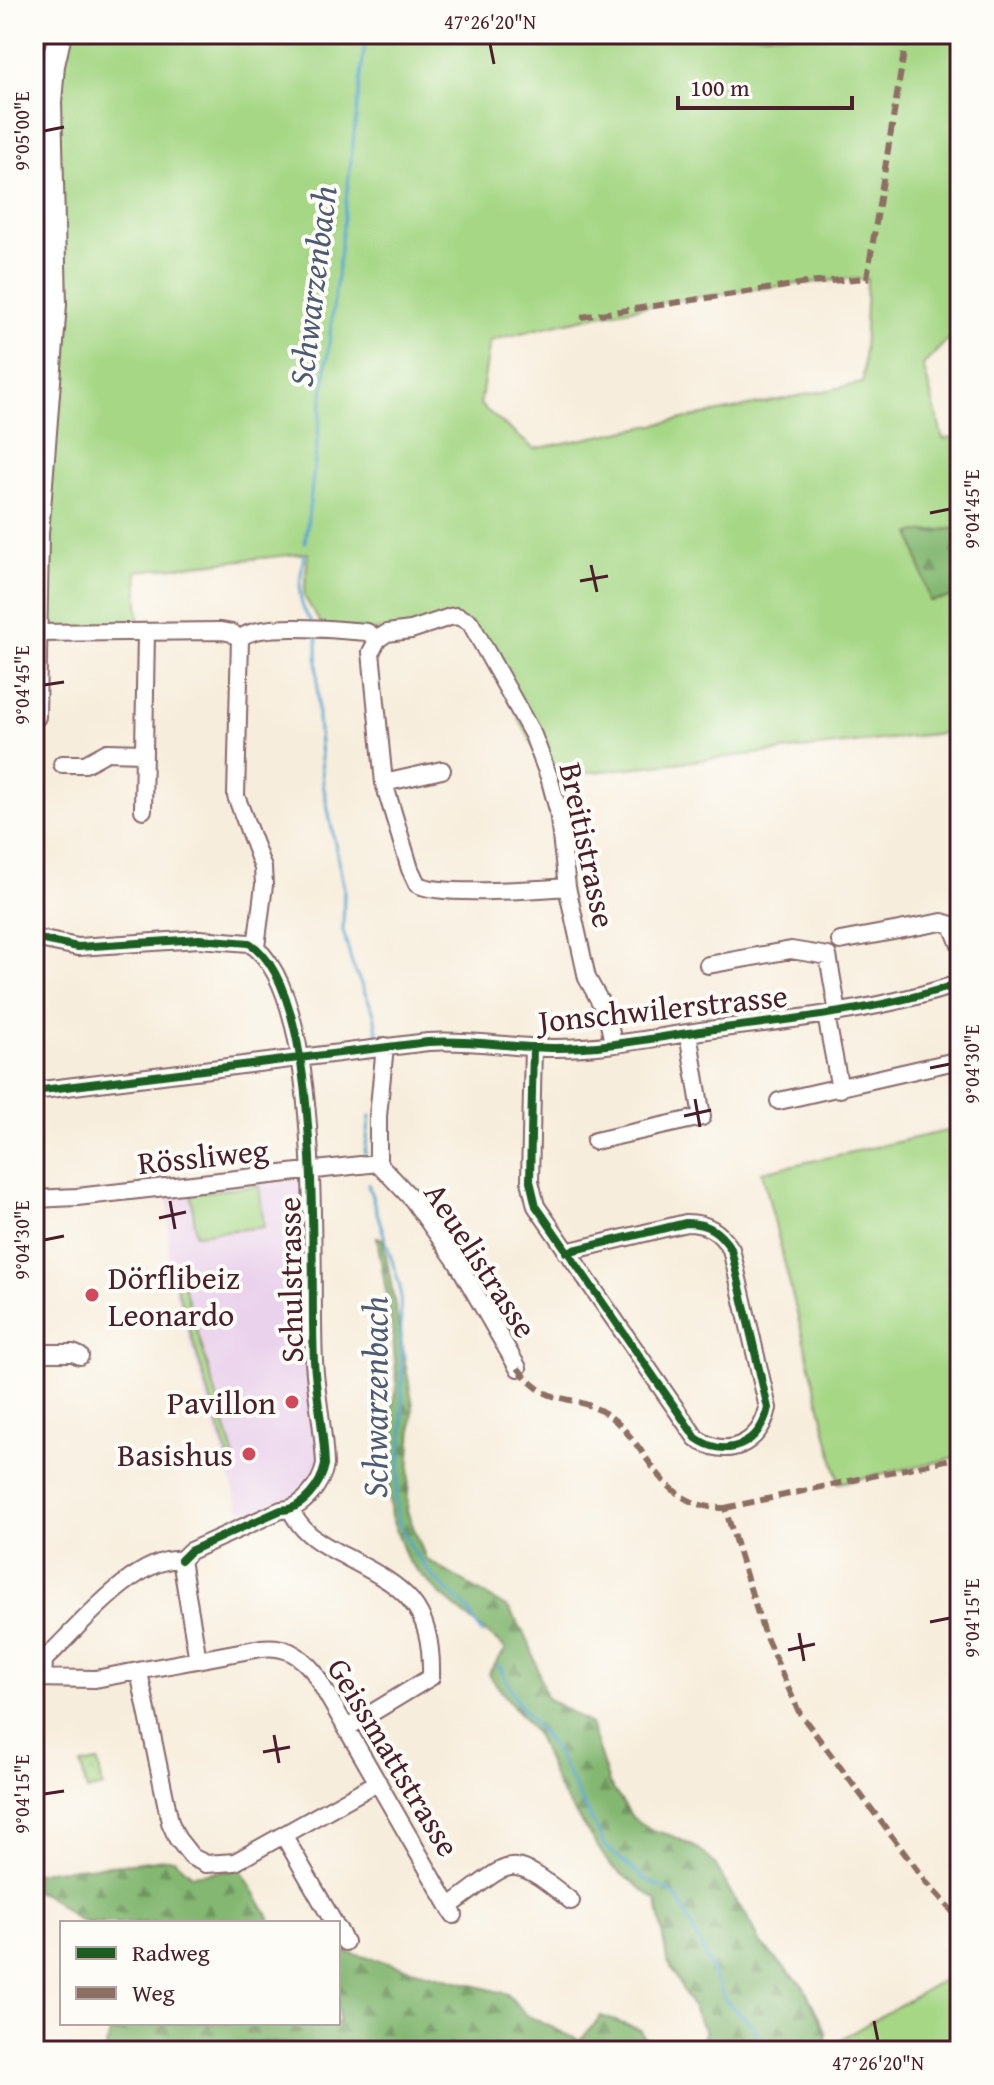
<svg xmlns="http://www.w3.org/2000/svg" width="994" height="2085" font-family="'Gentium Book Plus',serif">
  <style>
    .built { fill: #ead1ec }
    .green { fill: #a6d785; stroke: #787b58; stroke-width: 2; fill-rule: evenodd }
    .forest { fill: url(#forest-firs); stroke: #676c4e; stroke-width: 2 }
    .park { fill: url(#park-dots); stroke: #787b58; stroke-width: 2 }
    .lines { fill: none; stroke-linecap: round; stroke-linejoin: round }
    .stream { stroke: #54a4ce; stroke-width: 3 }
    .minor-casing { stroke: #876769; stroke-width: 20 }
    .major-casing { stroke: #876769; stroke-width: 26 }
    .minor { stroke: #fff; stroke-width: 16 }
    .major { stroke: #fff; stroke-width: 22 }
    .quiet { stroke: #8d6e63; stroke-width: 6; stroke-dasharray: 12 6; stroke-linecap: butt }
    .cycleway-casing { stroke: #fdfcf7; stroke-width: 13 }
    .cycleway { stroke: #1b5e20; stroke-width: 8 }
    .ticks { fill: none; stroke: #4a1f2b; stroke-width: 3 }
    .poi-dot { fill: #d1495b; stroke: #fdfcf7; stroke-width: 3 }
    .labels { text-anchor: middle; dominant-baseline: central; stroke-width: 8; stroke-linejoin: round; paint-order: stroke }
    .street-label { font-size: 32px; fill: #4a1f2b; stroke: #fdfcf7 }
    .poi-label { font-size: 32px; fill: #4a1f2b; stroke: #fdfcf7; text-anchor: end }
    .water-label { font-size: 34px; font-style: italic; fill: #4e5b74; stroke: #fdfcf7 }
    .neatline { fill: none; stroke: #4a1f2b; stroke-width: 3 }
    .ticks-label { font-size: 20px; text-anchor: middle; fill: #4a1f2b }
  </style>
  <defs>
    <pattern id="forest-firs" width="22" height="20" patternUnits="userSpaceOnUse" patternTransform="scale(2)"><rect width="22" height="20" fill="#84b872"/><path d="M5 1l3.5 6h-7zM16 11l3.5 6h-7z" fill="#6e955e"/></pattern>
    <pattern id="park-dots" width="8" height="8" patternUnits="userSpaceOnUse" patternTransform="scale(2)"><rect width="8" height="8" fill="#a6d785"/><path d="M2 2h.1M6 6h.1" fill="none" stroke="#90b873" stroke-width="1.8" stroke-linecap="round"/></pattern>
  </defs>
  <rect width="100%" height="100%" fill="#fdfcf7"/>
  <filter id="ink" filterUnits="userSpaceOnUse"><feTurbulence type="fractalNoise" baseFrequency=".0125" numOctaves="2"/><feDisplacementMap in="SourceGraphic" scale="16" xChannelSelector="R" yChannelSelector="G"/><feConvolveMatrix kernelMatrix="1 2 1 2 8 2 1 2 1" color-interpolation-filters="sRGB"/></filter>
  <filter id="wash" filterUnits="userSpaceOnUse"><feTurbulence type="fractalNoise" baseFrequency=".006" numOctaves="4" result="noise"/><feDisplacementMap in="SourceGraphic" scale="32" xChannelSelector="R" yChannelSelector="G"/><feGaussianBlur stdDeviation="1.8" result="paint"/><feColorMatrix in="noise" values="0 0 0 0 0 0 0 0 0 0 0 0 0 0 0 0 0 1.4 0 .05"/><feComposite in="paint" operator="in"/></filter>
  <g filter="url(#wash)">
    <rect width="100%" height="100%" fill="#f7eddc"/>
    <path class="built" d="M307,1179L320,1460L312,1484L293,1501H282L252,1515L250,1509L240,1511L169,1271L168,1191Z"/>
    <path class="green" d="M34,34H960V327L923,365L943,439L960,437V528L912,533L930,600L960,596V731L549,777L470,622L375,631L322,626L304,596L308,553L137,571L139,628L47,629L43,623L58,177H34ZM847,279H867L863,383L534,449L480,405L490,341C606,310 727,290 847,279Z
      M960,1128V1457L839,1483L762,1172Z
      M259,1186L264,1227L196,1234L191,1193Z
      M183,1283L235,1458L229,1460L176,1285Z
      M960,1970V2051H826V2048Z
      M281,2042L325,2051H218L230,2045Z"/>
    <path class="forest" d="M960,528V596L930,601L911,533Z
      M377,1237L383,1239L413,1406L407,1511L426,1559L509,1609L529,1642L546,1697L590,1724L609,1783L632,1817L652,1830L673,1836L699,1849L715,1864L736,1902L747,1915L761,1944L804,1987L826,2032V2051H701L705,2031L667,1960L657,1901L610,1865L558,1788L537,1736L488,1674L506,1649L441,1595L408,1561L391,1517L385,1439L397,1384L392,1327Z
      M164,1859H174L192,1875L241,1869L272,1923H87C64,1916 59,1897 34,1891V1873C77,1866 121,1866 164,1859Z
      M338,1950L507,1994L526,2015L580,2041L601,2016L641,2030L646,2041L685,2051H325C291,2044 251,2035 218,2051H107L106,2047L111,2030L96,2023H114L121,2026L128,2023H338Z"/>
    <path class="park" d="M98,1762L103,1787L87,1791L81,1765Z"/>
    <g class="lines">
      <path class="stream" d="M305,543L366,34
        M304,553C301,578 294,601 311,621
        M317,635L318,719L323,784L344,889L343,930L352,964L374,1013L379,1042
        M365,1153L370,1116
        M368,1184L400,1286L403,1431L396,1499L398,1520L412,1549L434,1578L466,1607L482,1634
        M499,1665L518,1703L555,1750L606,1847L646,1880L668,1890L679,1899L725,2000L755,2027L759,2051"/>
    </g>
  </g>
  <g filter="url(#ink)">
    <g class="lines">
      <g class="minor-casing">
        <path id="minor" d="M34,183H51
          M35,633L221,631L232,633L240,639
          M240,639C255,621 342,630 367,632L378,639L387,633L411,630L450,617L457,616L470,622L533,735L549,777L558,810L567,887L587,978L607,1014L613,1043
          M240,639L236,796L263,868L264,885L256,947
          M378,639L371,652L384,783L410,869L417,884C438,897 538,889 567,887
          M62,764H85L107,752L144,753
          M384,783L442,770
          M143,810L146,632
          M34,938L78,947L199,939L249,943C327,990 309,1276 314,1361C316,1396 324,1430 325,1465C321,1484 303,1510 281,1510L190,1551L181,1560
          M840,941L942,922L952,925L960,945
          M708,965L791,950L828,956L838,1013
          M826,1015L840,1089
          M385,1046L378,1116V1163L413,1200L457,1262L518,1368
          M533,1047L530,1181L536,1206L696,1438C727,1460 760,1444 768,1408L731,1249C719,1231 708,1223 686,1223L566,1252
          M34,1091L428,1042C472,1039 513,1048 556,1048C607,1048 658,1037 708,1030C793,1019 878,1011 960,983
          M779,1101L951,1062
          M595,1141L702,1117L688,1033
          M34,1199L77,1197L378,1163
          M34,1353H73L80,1356
          M291,1510C300,1530 316,1541 335,1551C398,1585 433,1597 431,1677L347,1728
          M181,1560L198,1660
          M139,1672L170,1822L177,1838L192,1857L206,1864L235,1862L378,1782
          M34,1678L95,1679L261,1648C284,1645 299,1654 314,1672L454,1915
          M43,1679L44,1661L47,1657C78,1628 137,1555 181,1560
          M284,1836L334,1923
          M450,1906C513,1861 507,1849 571,1901
          M338,1929L345,1942"/>
      </g>
      <g class="major-casing">
        <path id="major" d="M34,716L37,534L55,304L50,102L53,65L60,34"/>
      </g>
      <use href="#minor" class="minor"/>
      <use href="#major" class="major"/>
      <path class="quiet" d="M581,317L806,283L867,278L907,34
        M518,1368C549,1409 566,1391 603,1412C649,1439 656,1509 725,1508L764,1633L799,1712L926,1882L960,1920
        M725,1508L960,1457"/>
      <g class="cycleway-casing">
        <path id="cycleway" d="M34,938L78,947L199,939L249,943C327,990 309,1276 314,1361C316,1396 324,1430 325,1465C321,1484 303,1510 281,1510L190,1551L181,1560
          M533,1047L530,1181L536,1206L696,1438C727,1460 760,1444 768,1408L731,1249C719,1231 708,1223 686,1223L566,1252
          M34,1091L428,1042C472,1039 513,1048 556,1048C607,1048 658,1037 708,1030C793,1019 878,1011 960,983"/>
      </g>
      <use href="#cycleway" class="cycleway"/>
    </g>
  </g>
  <path class="ticks" d="M490,44L494,64M44,131L64,127M930,513L950,509M591,565L597,592M580,581L608,576M44,685L64,682M930,1068L950,1064M695,1099L700,1127M684,1116L711,1110M170,1201L175,1229M159,1218L186,1212M44,1240L64,1236M930,1622L950,1618M799,1633L804,1661M788,1650L815,1644M274,1735L279,1763M263,1752L290,1747M44,1794L64,1791M874,2021L878,2041"/>
  <g class="poi-dot">
    <circle cx="92" cy="1295" r="8"/>
    <circle cx="292" cy="1402" r="8"/>
    <circle cx="249" cy="1454" r="8"/>
  </g>
  <g class="labels">
    <g class="street-label">
      <text transform="translate(588 845) rotate(78)">Breitistrasse</text>
      <text transform="translate(663 1008) rotate(-6)">Jonschwilerstrasse</text>
      <text transform="translate(203 1156) rotate(-6)">Rössliweg</text>
      <text transform="translate(481 1260) rotate(57)">Aeuelistrasse</text>
      <text transform="translate(290 1280) rotate(-91)">Schulstrasse</text>
      <text transform="translate(394 1757) rotate(59)">Geissmattstrasse</text>
    </g>
    <g class="poi-label">
      <text x="108" y="1277" text-anchor="start">Dörflibeiz<tspan x="108" dy="37">Leonardo</tspan></text>
      <text x="276" y="1402">Pavillon</text>
      <text x="233" y="1454">Basishus</text>
    </g>
    <g class="water-label">
      <text transform="translate(312 286) rotate(-83)">Schwarzenbach</text>
      <text transform="translate(374 1397) rotate(-90)">Schwarzenbach</text>
    </g>
  </g>
  <rect width="994" height="2085" fill="none" stroke="#fdfcf7" stroke-width="88"/>
  <rect x="60" y="1921" width="280" height="104" fill="#fdfcf7" stroke="#b5a4a5" stroke-width="2"/>
  <rect x="76" y="1947" width="40" height="12" fill="#1b5e20" stroke="#b5a4a5" stroke-width="2"/>
  <text x="132" y="1961" font-size="24" fill="#4a1f2b">Radweg</text>
  <rect x="76" y="1987" width="40" height="12" fill="#8d6e63" stroke="#b5a4a5" stroke-width="2"/>
  <text x="132" y="2001" font-size="24" fill="#4a1f2b">Weg</text>
  <path d="M678 96v12h174v-12" fill="none" stroke="#4a1f2b" stroke-width="4"/>
  <text x="690" y="96" font-size="24" fill="#4a1f2b" stroke="#fdfcf7" stroke-width="6" paint-order="stroke">100 m</text>
  <rect x="44" y="44" width="906" height="1997" class="neatline"/>
  <g class="ticks-label">
    <text x="490" y="29">47°26'20"N</text>
    <text transform="translate(22 131) rotate(-90)" y="7">9°05'00"E</text>
    <text transform="translate(972 509) rotate(-90)" y="7">9°04'45"E</text>
    <text transform="translate(22 685) rotate(-90)" y="7">9°04'45"E</text>
    <text transform="translate(972 1064) rotate(-90)" y="7">9°04'30"E</text>
    <text transform="translate(22 1240) rotate(-90)" y="7">9°04'30"E</text>
    <text transform="translate(972 1618) rotate(-90)" y="7">9°04'15"E</text>
    <text transform="translate(22 1794) rotate(-90)" y="7">9°04'15"E</text>
    <text x="878" y="2070">47°26'20"N</text>
  </g>
</svg>
